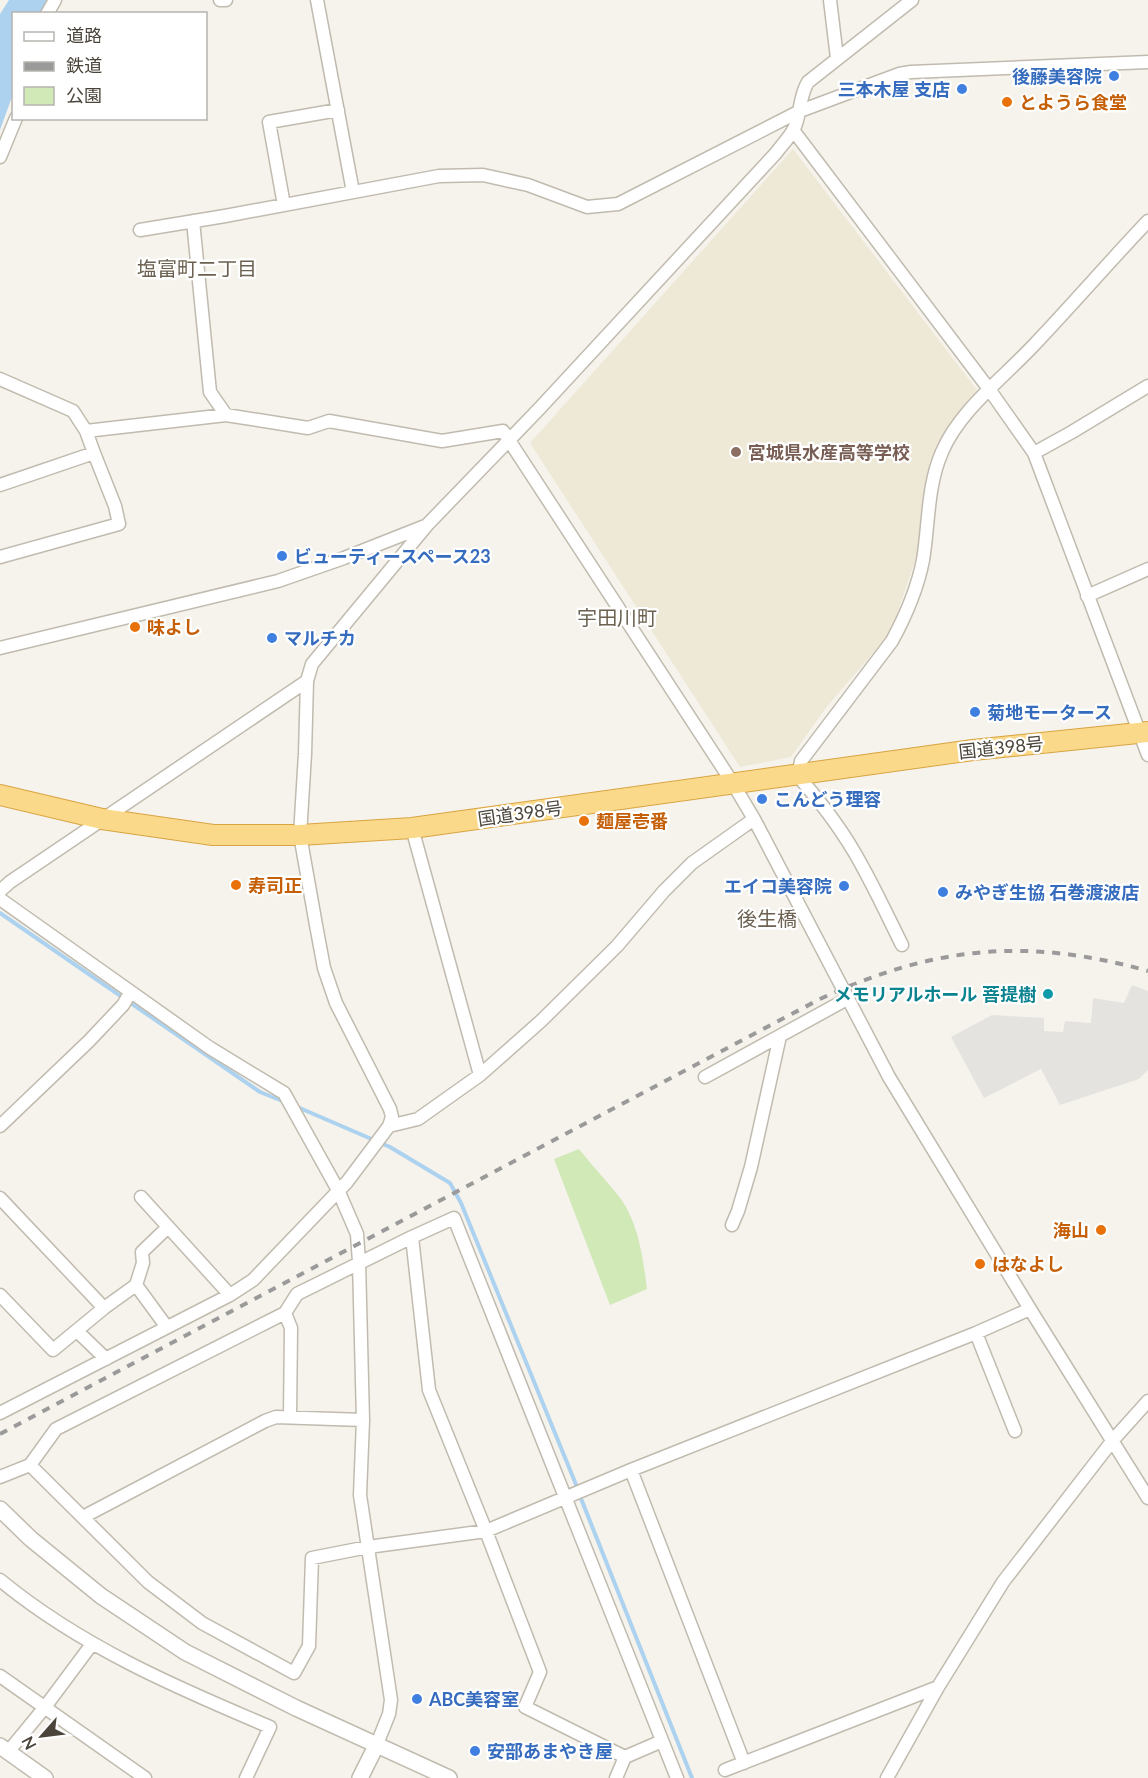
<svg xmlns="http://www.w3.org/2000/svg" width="1148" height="1778" font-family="Lato,'Noto Sans JP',sans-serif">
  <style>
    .education { fill: #eee8d7 }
    .green { fill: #d1e8b7 }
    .parking { fill: #e5e3e0 }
    .water { fill: #acd2ef }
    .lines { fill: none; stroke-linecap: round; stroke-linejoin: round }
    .stream { stroke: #acd2ef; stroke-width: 4 }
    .minor-casing { stroke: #c1bbaf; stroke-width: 15 }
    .tertiary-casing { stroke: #c1bbaf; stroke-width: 18 }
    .trunk-casing { stroke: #d9a442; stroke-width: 22 }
    .minor { stroke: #fff; stroke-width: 12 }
    .tertiary { stroke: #fff; stroke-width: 15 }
    .trunk { stroke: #fad98a; stroke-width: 20 }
    .rail { stroke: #9a9a9a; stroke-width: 4; stroke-dasharray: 8 8; stroke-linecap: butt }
    .shop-dot { fill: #3f7fe0; stroke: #fff; stroke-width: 2 }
    .food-dot { fill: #e8710a; stroke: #fff; stroke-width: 2 }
    .education-dot { fill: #8d6e63; stroke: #fff; stroke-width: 2 }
    .culture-dot { fill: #0f9aa8; stroke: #fff; stroke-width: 2 }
    .labels { text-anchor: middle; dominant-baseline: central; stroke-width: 4.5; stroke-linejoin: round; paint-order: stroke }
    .shop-label { font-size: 18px; font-weight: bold; fill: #366cbe; stroke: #fff; text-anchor: start }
    .food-label { font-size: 18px; font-weight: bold; fill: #c56008; stroke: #fff; text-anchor: start }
    .education-label { font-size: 18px; font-weight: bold; fill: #785e54; stroke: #fff; text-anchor: start }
    .street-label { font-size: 18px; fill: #4a443a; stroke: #fff }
    .culture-label { font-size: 18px; font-weight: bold; fill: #0d838f; stroke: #fff; text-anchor: end }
    .neighbourhood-label { font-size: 20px; fill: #6d6251; stroke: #fff }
  </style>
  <rect width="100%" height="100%" fill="#f5f3ec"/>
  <path class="education" d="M793,149L980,394L948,425L932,462L919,549L891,632L825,709L791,757L740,767L530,443Z"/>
  <path class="green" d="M579,1149C592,1166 608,1182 621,1199C639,1225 643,1259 647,1289L610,1305L554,1159Z"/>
  <path class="parking" d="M1132,985L1148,991V1070L1139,1079L1060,1105L1041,1069L984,1098L951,1037L992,1015L1044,1018V1031L1063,1032L1065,1021L1091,1023L1093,998L1124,1003Z"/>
  <path class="water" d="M9,0H47L40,13L14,14L13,94L0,130V14Z"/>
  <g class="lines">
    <path class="stream" d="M0,913L260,1092L285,1102
      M295,1106L390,1147L450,1183L461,1203L577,1487
      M580,1496L692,1778"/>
    <g class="minor-casing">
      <path id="minor" d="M220,0H226
        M317,0L353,192
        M830,0L837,58
        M47,14L55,0
        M793,130L989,389L1034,453L1148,755
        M0,157L16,118
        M284,205L269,122L338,110
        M193,221L210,392L226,415
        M140,230L225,216L439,176L483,175L528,185L587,207L618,204L800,111L899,74L911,72L1148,62
        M0,379L73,411L86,431L94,453L115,506L119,524L0,557
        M86,431L226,415L308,428L329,421L442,441L503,431L732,782L754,819L889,1077L1030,1309L1148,1498
        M1034,453L1072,432L1148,386
        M0,485L94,453
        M1087,596L1148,569
        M0,648L278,581L344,558L425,526
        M412,828L480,1075
        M0,891L10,882L307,681
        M0,899L210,1048L284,1093L338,1190L357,1234L359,1262L363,1420L360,1495L391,1700L389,1714L377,1744
        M902,945C886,913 871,880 853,850C837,823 818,799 798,776L801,761L892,641C905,617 918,586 923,560C929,524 927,486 942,452C959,411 1003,378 1033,346C1072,305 1109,262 1148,221
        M705,1077L847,999
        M0,1126L89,1041L123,1005L130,993
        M389,1126L418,1119L480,1075L541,1021L617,946L664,891L692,863L754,819
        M141,1197L230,1295
        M0,1198L104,1308
        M732,1225L738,1211L751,1167L780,1036
        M136,1285L166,1326
        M0,1295L53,1350L104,1308L136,1285L143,1263L142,1252L168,1227
        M285,1313L291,1328L290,1417
        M77,1331L106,1359
        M976,1333L1015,1431
        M0,1413L230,1295L253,1280L347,1182L389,1126L392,1117L390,1109L336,1003L324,968L316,925L300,835L305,754L307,681L312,664L428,524L539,409L776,153C781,146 789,138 794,129C801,114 799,96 808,82L912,0
        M30,1465L148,1582L202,1623L294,1673L309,1646L312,1558L368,1547L486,1531L631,1470L976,1333L1030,1309
        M631,1470L744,1763
        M0,1477L30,1465L56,1429L285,1313L297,1294L412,1237
        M83,1517L265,1421L276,1417L363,1420
        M0,1580C80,1646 175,1687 270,1727L246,1778
        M0,1676L145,1778
        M8,1752L45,1707L92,1644
        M625,1757L525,1707L540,1672L486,1531L429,1390L412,1237L454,1218L677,1778
        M725,1770L938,1687
        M616,1778L625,1757L662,1741
        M887,1778L938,1687L1003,1582L1113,1440L1148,1401"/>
    </g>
    <g class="tertiary-casing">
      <path id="tertiary" d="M0,1509L31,1539L101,1596L185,1652L296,1708L449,1778
        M0,1746L45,1778
        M360,1778L377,1744"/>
    </g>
    <g class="trunk-casing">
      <path id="trunk" d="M0,795L102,819L213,835H300L412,828L973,750L1148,732"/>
    </g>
    <use href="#minor" class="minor"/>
    <use href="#tertiary" class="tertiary"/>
    <use href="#trunk" class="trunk"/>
    <path class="rail" d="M0,1434L820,999C934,946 1027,937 1148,971"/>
  </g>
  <g class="shop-dot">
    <circle cx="1114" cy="76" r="6"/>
    <circle cx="962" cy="89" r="6"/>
    <circle cx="282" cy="556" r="6"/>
    <circle cx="272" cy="638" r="6"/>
    <circle cx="975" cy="712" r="6"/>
    <circle cx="762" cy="799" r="6"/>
    <circle cx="844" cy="886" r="6"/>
    <circle cx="943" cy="892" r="6"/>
    <circle cx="417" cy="1699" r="6"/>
    <circle cx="475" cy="1751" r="6"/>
  </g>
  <g class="food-dot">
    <circle cx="1007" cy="102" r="6"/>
    <circle cx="135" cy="627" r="6"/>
    <circle cx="584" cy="821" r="6"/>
    <circle cx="236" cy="885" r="6"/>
    <circle cx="1101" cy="1230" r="6"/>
    <circle cx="980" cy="1264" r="6"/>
  </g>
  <circle class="education-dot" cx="736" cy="452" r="6"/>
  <circle class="culture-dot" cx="1048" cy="994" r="6"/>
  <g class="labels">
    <g class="shop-label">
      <text x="1102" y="76" text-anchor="end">後藤美容院</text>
      <text x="950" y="89" text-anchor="end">三本木屋 支店</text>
      <text x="294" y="556">ビューティースペース23</text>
      <text x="284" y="638">マルチカ</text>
      <text x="987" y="712">菊地モータース</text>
      <text x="774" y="799">こんどう理容</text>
      <text x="832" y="886" text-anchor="end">エイコ美容院</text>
      <text x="955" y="892">みやぎ生協 石巻渡波店</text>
      <text x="429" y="1699">ABC美容室</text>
      <text x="487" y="1751">安部あまやき屋</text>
    </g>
    <g class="food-label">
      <text x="1019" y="102">とようら食堂</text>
      <text x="147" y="627">味よし</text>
      <text x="596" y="821">麺屋壱番</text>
      <text x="248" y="885">寿司正</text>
      <text x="1089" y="1230" text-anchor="end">海山</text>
      <text x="992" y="1264">はなよし</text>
    </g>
    <g class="education-label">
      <text x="748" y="452">宮城県水産高等学校</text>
    </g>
    <g class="street-label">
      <text transform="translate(1001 747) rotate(-6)">国道398号</text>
      <text transform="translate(520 813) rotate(-8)">国道398号</text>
    </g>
    <g class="culture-label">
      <text x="1036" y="994">メモリアルホール 菩提樹</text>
    </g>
    <g class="neighbourhood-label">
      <text x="197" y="268">塩富町二丁目</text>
      <text x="617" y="617">宇田川町</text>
      <text x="767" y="918">後生橋</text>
    </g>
  </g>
  <rect x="12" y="12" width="195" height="108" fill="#ffffff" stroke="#b7b4b0" stroke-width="1.5"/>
  <rect x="24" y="32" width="30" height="9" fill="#ffffff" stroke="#b7b4b0" stroke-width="1.5"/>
  <text x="66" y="42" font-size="18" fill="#4a443a">道路</text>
  <rect x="24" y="62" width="30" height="9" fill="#9a9a9a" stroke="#b7b4b0" stroke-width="1.5"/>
  <text x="66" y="72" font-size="18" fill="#4a443a">鉄道</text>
  <rect x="24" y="87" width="30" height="18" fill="#d1e8b7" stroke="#b7b4b0" stroke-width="1.5"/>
  <text x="66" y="102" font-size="18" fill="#4a443a">公園</text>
  <g transform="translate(42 1736) rotate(242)" stroke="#ffffff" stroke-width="4.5" paint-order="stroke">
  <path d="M0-4.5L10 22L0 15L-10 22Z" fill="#4a443a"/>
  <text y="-9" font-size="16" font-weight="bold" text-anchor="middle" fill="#4a443a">N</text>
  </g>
</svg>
